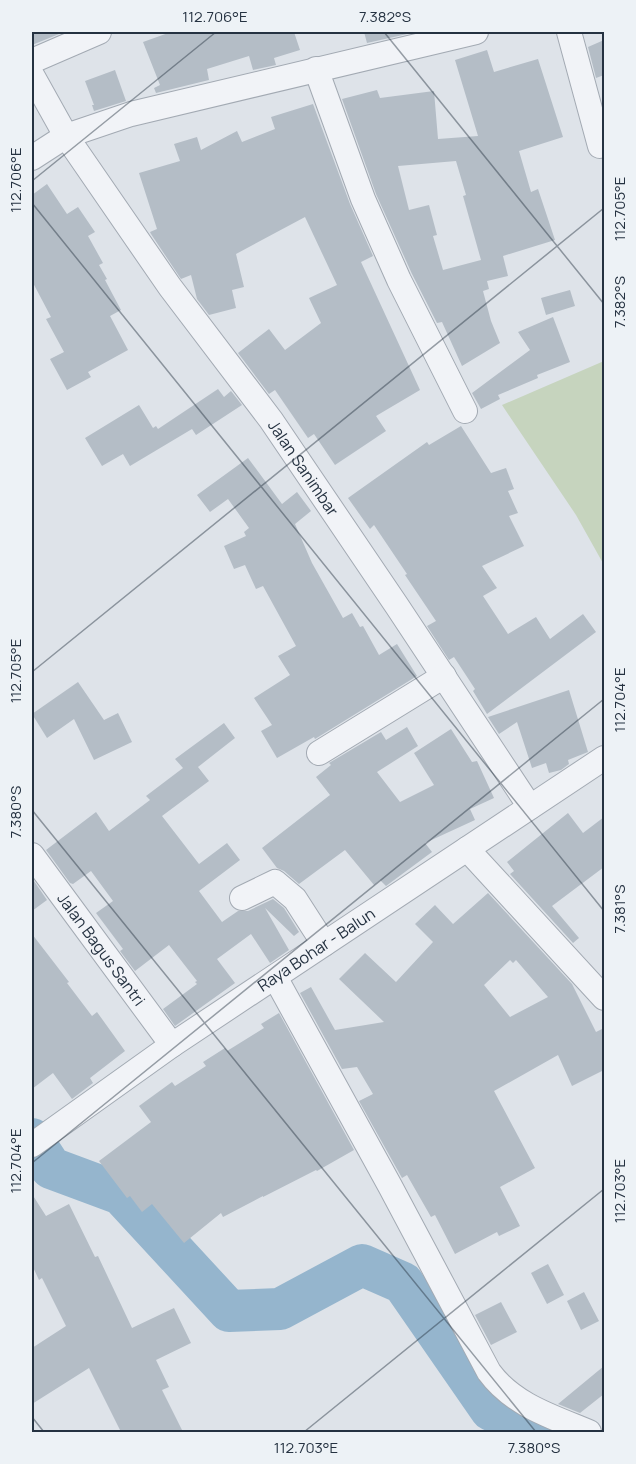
<svg xmlns="http://www.w3.org/2000/svg" width="636" height="1464" font-family="Manrope,sans-serif">
  <style>
    .green { fill: #c6d4be }
    .lines { fill: none; stroke-linecap: round; stroke-linejoin: round }
    .river { stroke: #95b5cd; stroke-width: 42 }
    .building { fill: #b4bdc6; fill-rule: evenodd }
    .minor-casing { stroke: #a3aab3; stroke-width: 26 }
    .minor { stroke: #f1f3f7; stroke-width: 24 }
    .ticks { fill: none; stroke: #253241; stroke-width: 1.5; stroke-opacity: 0.45 }
    .labels { text-anchor: middle; dominant-baseline: central; stroke-width: 5; stroke-linejoin: round; paint-order: stroke }
    .street-label { font-size: 16px; fill: #253241; stroke: #edf2f6 }
    .neatline { fill: none; stroke: #253241; stroke-width: 2 }
    .ticks-label { font-size: 15px; text-anchor: middle; fill: #253241 }
  </style>
  <rect width="100%" height="100%" fill="#dee3e9"/>
  <path class="green" d="M604,361V565L576,515L502,405Z"/>
  <g class="lines">
    <path class="river" d="M32,1139L51,1168L121,1194L229,1311L280,1309L362,1265L403,1283L491,1410L539,1432"/>
  </g>
  <path class="building" d="M32,32H64L32,45Z
    M171,32H294L300,50L274,58L276,65L253,70L249,56L207,69L209,80L156,93L154,88L160,85L143,42Z
    M364,32H416L367,43Z
    M604,40V75L596,78L588,47Z
    M487,50L494,72L538,59L563,137L519,151L531,192L538,189L555,240L503,256L508,276L487,281L489,289L483,291L491,321L500,343L462,366L442,322L437,323L412,274L376,194L342,99L377,90L380,98L434,91L438,139L478,136L455,60ZM456,161L466,195L463,196L481,260L443,270L433,236L437,235L429,205L409,210L398,166Z
    M115,70L126,101L94,111L92,105H94L85,81Z
    M313,104L350,204L373,256L361,262L420,390L376,416L386,431L335,465L314,434L308,438L275,390L269,394L238,353L269,329L285,350L321,323L309,298L337,285L305,217L236,254L244,287L232,290L236,308L209,315L197,299L191,275L181,279L151,234L150,232L157,229L139,173L180,161L174,144L197,137L201,150L237,131L242,142L275,129L271,117Z
    M47,184L67,214L78,207L95,232L88,236L103,263L99,265L107,279L105,280L121,310L110,316L128,350L88,372L91,377L67,390L50,359L64,352L46,319L51,317L32,281V195Z
    M570,290L575,306L546,315L541,298Z
    M553,317L570,362L537,375L538,378L498,395L500,399L481,409L472,393L530,350L518,332Z
    M218,389L224,397L231,391L242,405L196,435L192,429L130,466L123,454L102,466L85,438L139,405L153,428L156,426L158,429Z
    M461,426L491,473L506,468L514,489L508,491L518,513L509,516L524,546L482,566L497,588L483,596L508,634L536,617L550,639L583,614L596,632L487,714L473,691L475,689L454,657L449,660L427,626L436,621L405,575L407,574L374,525L370,529L348,498L427,442L429,445Z
    M248,458L282,504L297,492L311,511L295,524L312,563L343,618L352,613L360,627L363,626L379,655L397,644L417,676L315,739L314,737L277,758L261,731L272,725L254,698L290,675L278,656L296,646L263,586L256,589L245,565L234,569L224,546L246,536L244,532L249,528L228,499L210,512L197,495Z
    M78,682L104,720L118,713L132,742L94,760L74,719L47,738L32,714Z
    M569,690L588,752L568,760L569,764L561,770L549,773L546,763L532,768L517,722L499,734L488,717Z
    M224,723L235,738L198,767L209,781L162,816L199,864L227,843L240,860L199,891L222,922L238,911H248L273,899L284,908L299,932L294,936L265,908L289,950L270,963L251,934L217,959L235,983L175,1026L163,1009L197,984L195,982L197,981L169,945L135,971L120,951L123,949L96,913L113,901L91,871L73,884L70,883L46,850L96,812L109,831L150,800L146,796L183,768L175,759Z
    M407,727L418,746L377,772L400,802L434,785L414,753L451,729L472,762L477,761L494,798L470,809L475,820L425,843L432,852L386,886L380,880L374,885L345,850L299,884L284,871L277,868L262,848L330,795L316,777L331,765L329,763L381,732L386,740Z
    M568,813L583,833L604,817V867L552,906L579,938L573,943L510,874L514,871L507,862Z
    M32,878L47,900L32,911Z
    M488,893L572,984L596,1032L604,1028V1070L572,1086L558,1055L494,1091L535,1168L500,1187L520,1226L499,1236L497,1232L455,1254L435,1215L431,1217L407,1175L402,1178L359,1101L373,1094L357,1067L342,1069L300,993L311,987L335,1030L384,1022L339,979L365,953L396,982L433,942L415,924L435,905L453,924ZM510,960L513,963L516,960L548,997L510,1017L484,985Z
    M32,934L69,982L67,983L92,1016L97,1012L125,1051L90,1078L93,1083L72,1099L53,1073L32,1089Z
    M279,1013L354,1150L317,1171L316,1170L263,1197V1196L223,1217L221,1213L184,1243L152,1204L142,1212L130,1196L127,1198L99,1161L151,1122L139,1106L172,1082L175,1086L206,1066L203,1062L225,1048L227,1051L264,1028L261,1024Z
    M32,1194L46,1216L69,1204L95,1257L98,1256L132,1328L174,1308L191,1343L156,1360L169,1387L162,1390L183,1432H121L89,1368L32,1404V1348L66,1326L42,1278L39,1280L32,1265Z
    M548,1264L564,1295L547,1304L531,1273Z
    M584,1292L599,1321L581,1330L567,1301Z
    M501,1302L517,1332L491,1345L475,1315Z
    M604,1366V1394L580,1413L558,1404Z"/>
  <g class="lines">
    <g class="minor-casing">
      <g id="minor">
        <path d="M569,32L600,146L604,144"/>
        <path d="M32,61L99,32"/>
        <path d="M316,69L363,199L399,280L465,411"/>
        <path id="s1" d="M32,75L66,136L170,287L271,420L397,606L530,807"/>
        <path d="M32,158L66,136L131,114L476,32"/>
        <path d="M319,753L444,676"/>
        <path d="M467,849L604,998"/>
        <path id="s2" d="M32,855L172,1045"/>
        <path d="M242,898L275,882L295,899L324,944"/>
        <path d="M275,977L390,1186L489,1372C513,1405 553,1417 589,1432"/>
        <path id="s3" d="M32,1145L172,1045L604,758"/>
      </g>
    </g>
    <use href="#minor" class="minor"/>
  </g>
  <path class="ticks" d="M384,32L604,304M32,181L216,32M32,203L604,911M32,672L604,208M32,810L536,1432M32,1163L604,699M32,1417L44,1432M304,1432L604,1189"/>
  <g class="labels">
    <g class="street-label">
      <text stroke="none"><textPath href="#s1" startOffset="478">Jalan Sanimbar</textPath></text>
      <text stroke="none"><textPath href="#s3" startOffset="345">Raya Bohar - Balun</textPath></text>
      <text stroke="none"><textPath href="#s2" startOffset="117">Jalan Bagus Santri</textPath></text>
    </g>
  </g>
  <rect width="636" height="1464" fill="none" stroke="#edf2f6" stroke-width="66"/>
  <rect x="33" y="33" width="570" height="1398" class="neatline"/>
  <g class="ticks-label">
    <text x="215" y="22">112.706°E</text>
    <text x="385" y="22">7.382°S</text>
    <text transform="translate(16 180) rotate(-90)" y="5">112.706°E</text>
    <text transform="translate(620 209) rotate(-90)" y="5">112.705°E</text>
    <text transform="translate(620 302) rotate(-90)" y="5">7.382°S</text>
    <text transform="translate(16 671) rotate(-90)" y="5">112.705°E</text>
    <text transform="translate(620 700) rotate(-90)" y="5">112.704°E</text>
    <text transform="translate(16 812) rotate(-90)" y="5">7.380°S</text>
    <text transform="translate(620 909) rotate(-90)" y="5">7.381°S</text>
    <text transform="translate(16 1161) rotate(-90)" y="5">112.704°E</text>
    <text transform="translate(620 1191) rotate(-90)" y="5">112.703°E</text>
    <text x="306" y="1453">112.703°E</text>
    <text x="534" y="1453">7.380°S</text>
  </g>
</svg>
